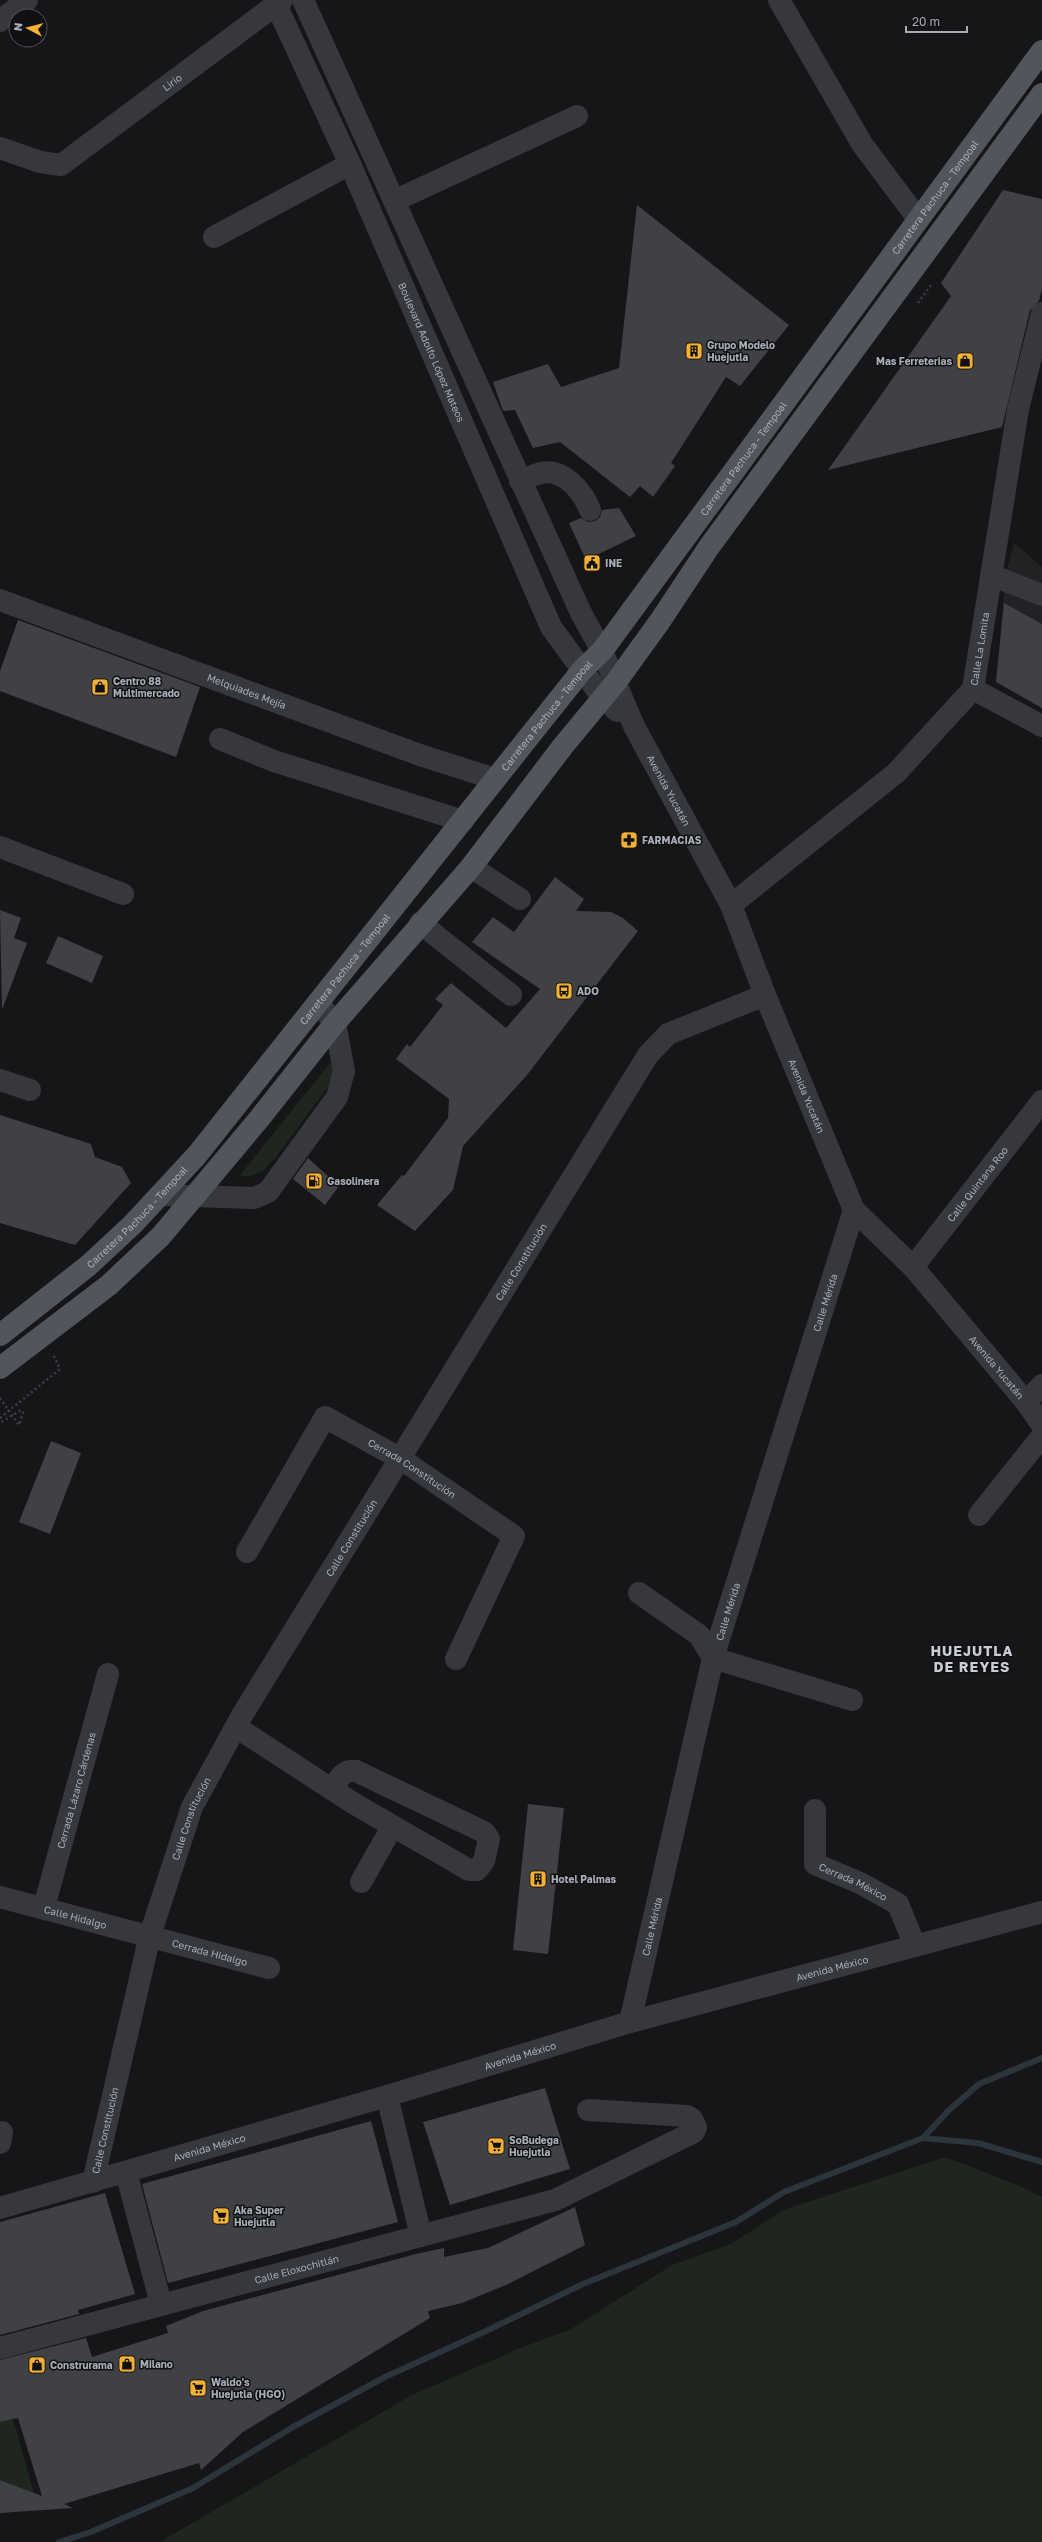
<svg xmlns="http://www.w3.org/2000/svg" width="1042" height="2542" font-family="'Golos Text',sans-serif">
  <style>
    .built { fill: #222225 }
    .green { fill: #1e261f }
    .lines { fill: none; stroke-linecap: round; stroke-linejoin: round }
    .stream { stroke: #2c353c; stroke-width: 6 }
    .building { fill: #404145 }
    .path { stroke: #3d3f44; stroke-width: 2.5; stroke-dasharray: 2 3; stroke-linecap: butt }
    .minor { stroke: #37383d; stroke-width: 22 }
    .major { stroke: #53555c; stroke-width: 22 }
    .labels { text-anchor: middle; dominant-baseline: central; stroke-width: 3; stroke-linejoin: round; paint-order: stroke }
    .street-label { font-size: 10px; fill: #a8adb8; stroke: #111113 }
    .poi-label { font-size: 10px; font-weight: bold; fill: #a8adb8; stroke: #111113; text-anchor: start }
    .district-label { font-size: 14px; font-weight: bold; letter-spacing: 1px; fill: #c9ccd4; stroke: #111113 }
  </style>
  <rect width="100%" height="100%" fill="#161618"/>
  <path class="built" d="M1014,543L1042,567V708L996,682L1006,573Z"/>
  <path class="green" d="M334,1058V1079L276,1157L263,1171L248,1177L240,1175Z
    M945,2157L1020,2186L1042,2197V2542H160L412,2395L518,2349L571,2329L672,2265L731,2244L783,2210Z
    M13,2419L34,2493L0,2480V2422Z"/>
  <g class="lines">
    <path class="stream" d="M923,2138L978,2143L1042,2162
      M59,2542L91,2532L193,2488L293,2427L385,2377L484,2332L583,2284L736,2222L784,2192L923,2138L948,2111L979,2084L1042,2058"/>
  </g>
  <path class="building" d="M1003,190L1042,199V288L1039,301L1030,310L1002,427L828,470L951,296L941,283Z
    M637,205L789,325L740,386L726,377L671,463L675,466L653,497L640,486L630,497L560,442L533,448L515,410L503,411L493,382L548,364L561,387L619,368Z
    M619,508L636,536L586,560L569,523L581,518L588,522L595,521L600,517L602,510Z
    M1004,603L1042,624V708L996,682Z
    M18,620L200,687L176,757L0,691V671Z
    M555,877L584,899L576,911L611,912L623,918L638,931L527,1075L463,1146L453,1190L415,1231L377,1205L402,1175L404,1176L448,1118L449,1099L396,1059L407,1044L410,1047L443,1005L435,999L451,983L506,1028L540,989L472,942L493,917L514,932Z
    M0,910L21,918L14,938L27,943L2,1010Z
    M58,936L103,956L92,983L46,963Z
    M0,1115L91,1144L95,1157L122,1167L131,1183L75,1245L0,1223Z
    M308,1158L339,1186L325,1205L293,1179Z
    M51,1441L81,1453L50,1534L19,1522Z
    M528,1804L564,1808L548,1954L513,1950Z
    M545,2088L570,2169L450,2205L423,2122Z
    M371,2121L398,2222L168,2283L142,2184Z
    M105,2193L135,2294L78,2310L79,2314L0,2335V2222Z
    M575,2207L585,2245L506,2285L462,2303L428,2311L430,2318L243,2432L201,2470L199,2463L64,2504L73,2508L0,2513V2480L42,2496L18,2418L0,2422V2360L86,2338L92,2357L168,2333L166,2326L203,2311L416,2254L444,2248V2257L488,2248Z"/>
  <g class="lines">
    <path class="path" d="M918,303L931,285
      M0,1398L19,1425L23,1413L21,1410L0,1423
      M0,1418L60,1369L53,1354"/>
    <g class="minor">
      <path id="s1" d="M274,0L350,164L551,627L602,697L617,711"/>
      <path id="s2" d="M303,0L581,613L602,651L634,726L731,905L765,995L854,1210L913,1267L1026,1402L1042,1425"/>
      <path d="M779,0L862,144L918,219"/>
      <path d="M0,21L27,0"/>
      <path id="s3" d="M0,148L40,162L61,165L282,0"/>
      <path d="M394,201L577,116"/>
      <path d="M214,237L350,164"/>
      <path d="M520,481C527,478 534,475 541,473C564,468 583,492 590,510"/>
      <path d="M991,575L1042,595"/>
      <path id="s4" d="M0,600L420,755L495,779"/>
      <path d="M973,689L1042,726"/>
      <path d="M220,739L274,761L463,821"/>
      <path d="M0,847L123,894"/>
      <path d="M471,867L520,899"/>
      <path id="s5" d="M731,905L896,773L973,689L1018,409L1042,313"/>
      <path d="M420,923L511,995"/>
      <path d="M0,1080L30,1090"/>
      <path d="M160,1195L254,1198L268,1192L337,1097L344,1071L335,1023L318,1003"/>
      <path id="s6" d="M913,1267L1042,1101"/>
      <path d="M1026,1402L1042,1385"/>
      <path d="M979,1515L1042,1436"/>
      <path id="s7" d="M247,1552L325,1417L401,1459L514,1536L456,1659"/>
      <path d="M639,1593L699,1635L713,1658L852,1700"/>
      <path d="M236,1727L353,1803L469,1870H477L484,1861L489,1839L484,1832L356,1771C342,1769 339,1779 333,1790"/>
      <path id="s8" d="M815,1810V1864L860,1883L898,1904L915,1946"/>
      <path d="M361,1882L392,1827"/>
      <path id="s9" d="M0,1897L269,1968"/>
      <path id="s10" d="M44,1907L108,1674"/>
      <path id="s11" d="M630,2022L713,1658L854,1210"/>
      <path d="M387,2096L421,2236"/>
      <path d="M0,2143L2,2132"/>
      <path d="M126,2172L161,2304"/>
      <path id="s12" d="M93,2182L150,1935L192,1807L241,1717L648,1055L668,1034L765,995"/>
      <path id="s13" d="M0,2208L387,2096L630,2022L1042,1912"/>
      <path id="s14" d="M0,2348L555,2200L694,2132L696,2127L692,2119L687,2116L588,2110"/>
    </g>
    <g class="major">
      <path id="s15" d="M0,1335L89,1265L133,1224L197,1155L524,743L583,669L602,651L1042,51"/>
      <path d="M0,1368L109,1285L161,1236L259,1119L335,1023L471,867L563,746L616,682L660,621L709,547L1042,94"/>
    </g>
  </g>
  <defs>
    <g id="building-square" transform="scale(0.9)"><rect x="-9" y="-9" width="18" height="18" rx="4" fill="#f2b134" stroke="#111113"/><path d="M-4-6H4V6H1V3H-1V6H-4ZM-2.5-4.3h1.7v1.8h-1.7ZM.8-4.3h1.7v1.8H.8ZM-2.5-1h1.7V.8h-1.7ZM.8-1h1.7V.8H.8Z" fill="#111"/></g>
    <g id="shop-square" transform="scale(0.9)"><rect x="-9" y="-9" width="18" height="18" rx="4" fill="#f2b134" stroke="#111113"/><path d="M-5-2.5h2.3a2.7 3.5 0 0 1 5.4 0H5L5.5 6h-11ZM-1.5-2.5h3a1.5 2.3 0 0 0-3 0Z" fill="#111"/></g>
    <g id="civic-square" transform="scale(0.9)"><rect x="-9" y="-9" width="18" height="18" rx="4" fill="#f2b134" stroke="#111113"/><path d="M-.6-6.5H3V-4.5H.6V-3L4-1V1h2V6H-6V1h2V-1L-.6-3ZM-1.2 2.5V6h2.4V2.5Z" fill="#111"/></g>
    <g id="pharmacy-square" transform="scale(0.9)"><rect x="-9" y="-9" width="18" height="18" rx="4" fill="#f2b134" stroke="#111113"/><path d="M-2-6h4v4h4v4h-4v4h-4v-4h-4v-4h4Z" fill="#111"/></g>
    <g id="bus-square" transform="scale(0.9)"><rect x="-9" y="-9" width="18" height="18" rx="4" fill="#f2b134" stroke="#111113"/><path d="M-5-6H5V4H4V6H2V4H-2V6H-4V4H-5ZM-3.5-4V0h7V-4ZM-3.5 1.2v1.5H-2V1.2ZM2 1.2v1.5H3.5V1.2Z" fill="#111"/></g>
    <g id="fuel-square" transform="scale(0.9)"><rect x="-9" y="-9" width="18" height="18" rx="4" fill="#f2b134" stroke="#111113"/><path d="M-5.5-6h7V0h2V4h1.3V-2.5L3-4.5l.8-.8L6-3V5H2.5V1h-1V6h-7ZM-4.2-4.7v3.2H.2V-4.7Z" fill="#111"/></g>
    <g id="supermarket-square" transform="scale(0.9)"><rect x="-9" y="-9" width="18" height="18" rx="4" fill="#f2b134" stroke="#111113"/><path d="M-6-5.5h2.5l.6 2H6L4.5 2H-2.5L-4.4-4H-6ZM-1.5 3.2a1.3 1.3 0 1 0 .1 0ZM3 3.2a1.3 1.3 0 1 0 .1 0Z" fill="#111"/></g>
  </defs>
  <g fill-rule="evenodd">
    <use href="#building-square" x="694" y="351"/>
    <use href="#shop-square" x="965" y="361"/>
    <use href="#civic-square" x="592" y="563"/>
    <use href="#shop-square" x="100" y="687"/>
    <use href="#pharmacy-square" x="629" y="840"/>
    <use href="#bus-square" x="564" y="991"/>
    <use href="#fuel-square" x="314" y="1181"/>
    <use href="#building-square" x="538" y="1879"/>
    <use href="#supermarket-square" x="496" y="2146"/>
    <use href="#supermarket-square" x="221" y="2216"/>
    <use href="#shop-square" x="127" y="2364"/>
    <use href="#shop-square" x="37" y="2365"/>
    <use href="#supermarket-square" x="198" y="2388"/>
  </g>
  <g class="labels">
    <g class="street-label">
      <text stroke="none"><textPath href="#s3" startOffset="202">Lirio</textPath></text>
      <text stroke="none"><textPath href="#s15" startOffset="1477">Carretera Pachuca - Tempoal</textPath></text>
      <text stroke="none"><textPath href="#s1" startOffset="386">Boulevard Adolfo López Mateos</textPath></text>
      <text stroke="none"><textPath href="#s15" startOffset="1153">Carretera Pachuca - Tempoal</textPath></text>
      <text stroke="none"><textPath href="#s5" startOffset="366">Calle La Lomita</textPath></text>
      <text stroke="none"><textPath href="#s4" startOffset="263">Melquiades Mejía</textPath></text>
      <text stroke="none"><textPath href="#s15" startOffset="829">Carretera Pachuca - Tempoal</textPath></text>
      <text stroke="none"><textPath href="#s2" startOffset="871">Avenida Yucatán</textPath></text>
      <text stroke="none"><textPath href="#s15" startOffset="505">Carretera Pachuca - Tempoal</textPath></text>
      <text stroke="none"><textPath href="#s2" startOffset="1207">Avenida Yucatán</textPath></text>
      <text stroke="none"><textPath href="#s6" startOffset="105">Calle Quintana Roo</textPath></text>
      <text stroke="none"><textPath href="#s15" startOffset="181">Carretera Pachuca - Tempoal</textPath></text>
      <text stroke="none"><textPath href="#s12" startOffset="1025">Calle Constitución</textPath></text>
      <text stroke="none"><textPath href="#s11" startOffset="746">Calle Mérida</textPath></text>
      <text stroke="none"><textPath href="#s2" startOffset="1543">Avenida Yucatán</textPath></text>
      <text stroke="none"><textPath href="#s7" startOffset="257">Cerrada Constitución</textPath></text>
      <text stroke="none"><textPath href="#s12" startOffset="701">Calle Constitución</textPath></text>
      <text stroke="none"><textPath href="#s11" startOffset="422">Calle Mérida</textPath></text>
      <text stroke="none"><textPath href="#s10" startOffset="121">Cerrada Lázaro Cárdenas</textPath></text>
      <text stroke="none"><textPath href="#s12" startOffset="377">Calle Constitución</textPath></text>
      <text stroke="none"><textPath href="#s8" startOffset="96">Cerrada México</textPath></text>
      <text stroke="none"><textPath href="#s9" startOffset="78">Calle Hidalgo</textPath></text>
      <text stroke="none"><textPath href="#s11" startOffset="98">Calle Mérida</textPath></text>
      <text stroke="none"><textPath href="#s9" startOffset="217">Cerrada Hidalgo</textPath></text>
      <text stroke="none"><textPath href="#s13" startOffset="866">Avenida México</textPath></text>
      <text stroke="none"><textPath href="#s13" startOffset="542">Avenida México</textPath></text>
      <text stroke="none"><textPath href="#s12" startOffset="53">Calle Constitución</textPath></text>
      <text stroke="none"><textPath href="#s13" startOffset="218">Avenida México</textPath></text>
      <text stroke="none"><textPath href="#s14" startOffset="307">Calle Eloxochitlán</textPath></text>
    </g>
    <g class="poi-label">
      <text x="707" y="345">Grupo Modelo<tspan x="707" dy="12">Huejutla</tspan></text>
      <text x="952" y="361" text-anchor="end">Mas Ferreterias</text>
      <text x="605" y="563">INE</text>
      <text x="113" y="681">Centro 88<tspan x="113" dy="12">Multimercado</tspan></text>
      <text x="642" y="840">FARMACIAS</text>
      <text x="577" y="991">ADO</text>
      <text x="327" y="1181">Gasolinera</text>
      <text x="551" y="1879">Hotel Palmas</text>
      <text x="509" y="2140">SoBudega<tspan x="509" dy="12">Huejutla</tspan></text>
      <text x="234" y="2210">Aka Super<tspan x="234" dy="12">Huejutla</tspan></text>
      <text x="140" y="2364">Milano</text>
      <text x="50" y="2365">Construrama</text>
      <text x="211" y="2382">Waldo's<tspan x="211" dy="12">Huejutla (HGO)</tspan></text>
    </g>
    <g class="district-label">
      <text x="972" y="1650">HUEJUTLA<tspan x="972" dy="16">DE REYES</tspan></text>
    </g>
  </g>
  <g transform="translate(28 28) rotate(277)"><circle r="19" fill="#111113" stroke="#4d4f55"/>
  <path d="M0-3L7 15L0 10L-7 15Z" fill="#f2b134"/>
  <text y="-6" font-size="11" font-weight="bold" text-anchor="middle" fill="#a8adb8">N</text>
  </g>
  <path d="M906 26v6h61v-6" fill="none" stroke="#a8adb8" stroke-width="2"/>
  <text x="912" y="26" font-size="12" fill="#a8adb8" stroke="#111113" stroke-width="3" paint-order="stroke">20 m</text>
</svg>
